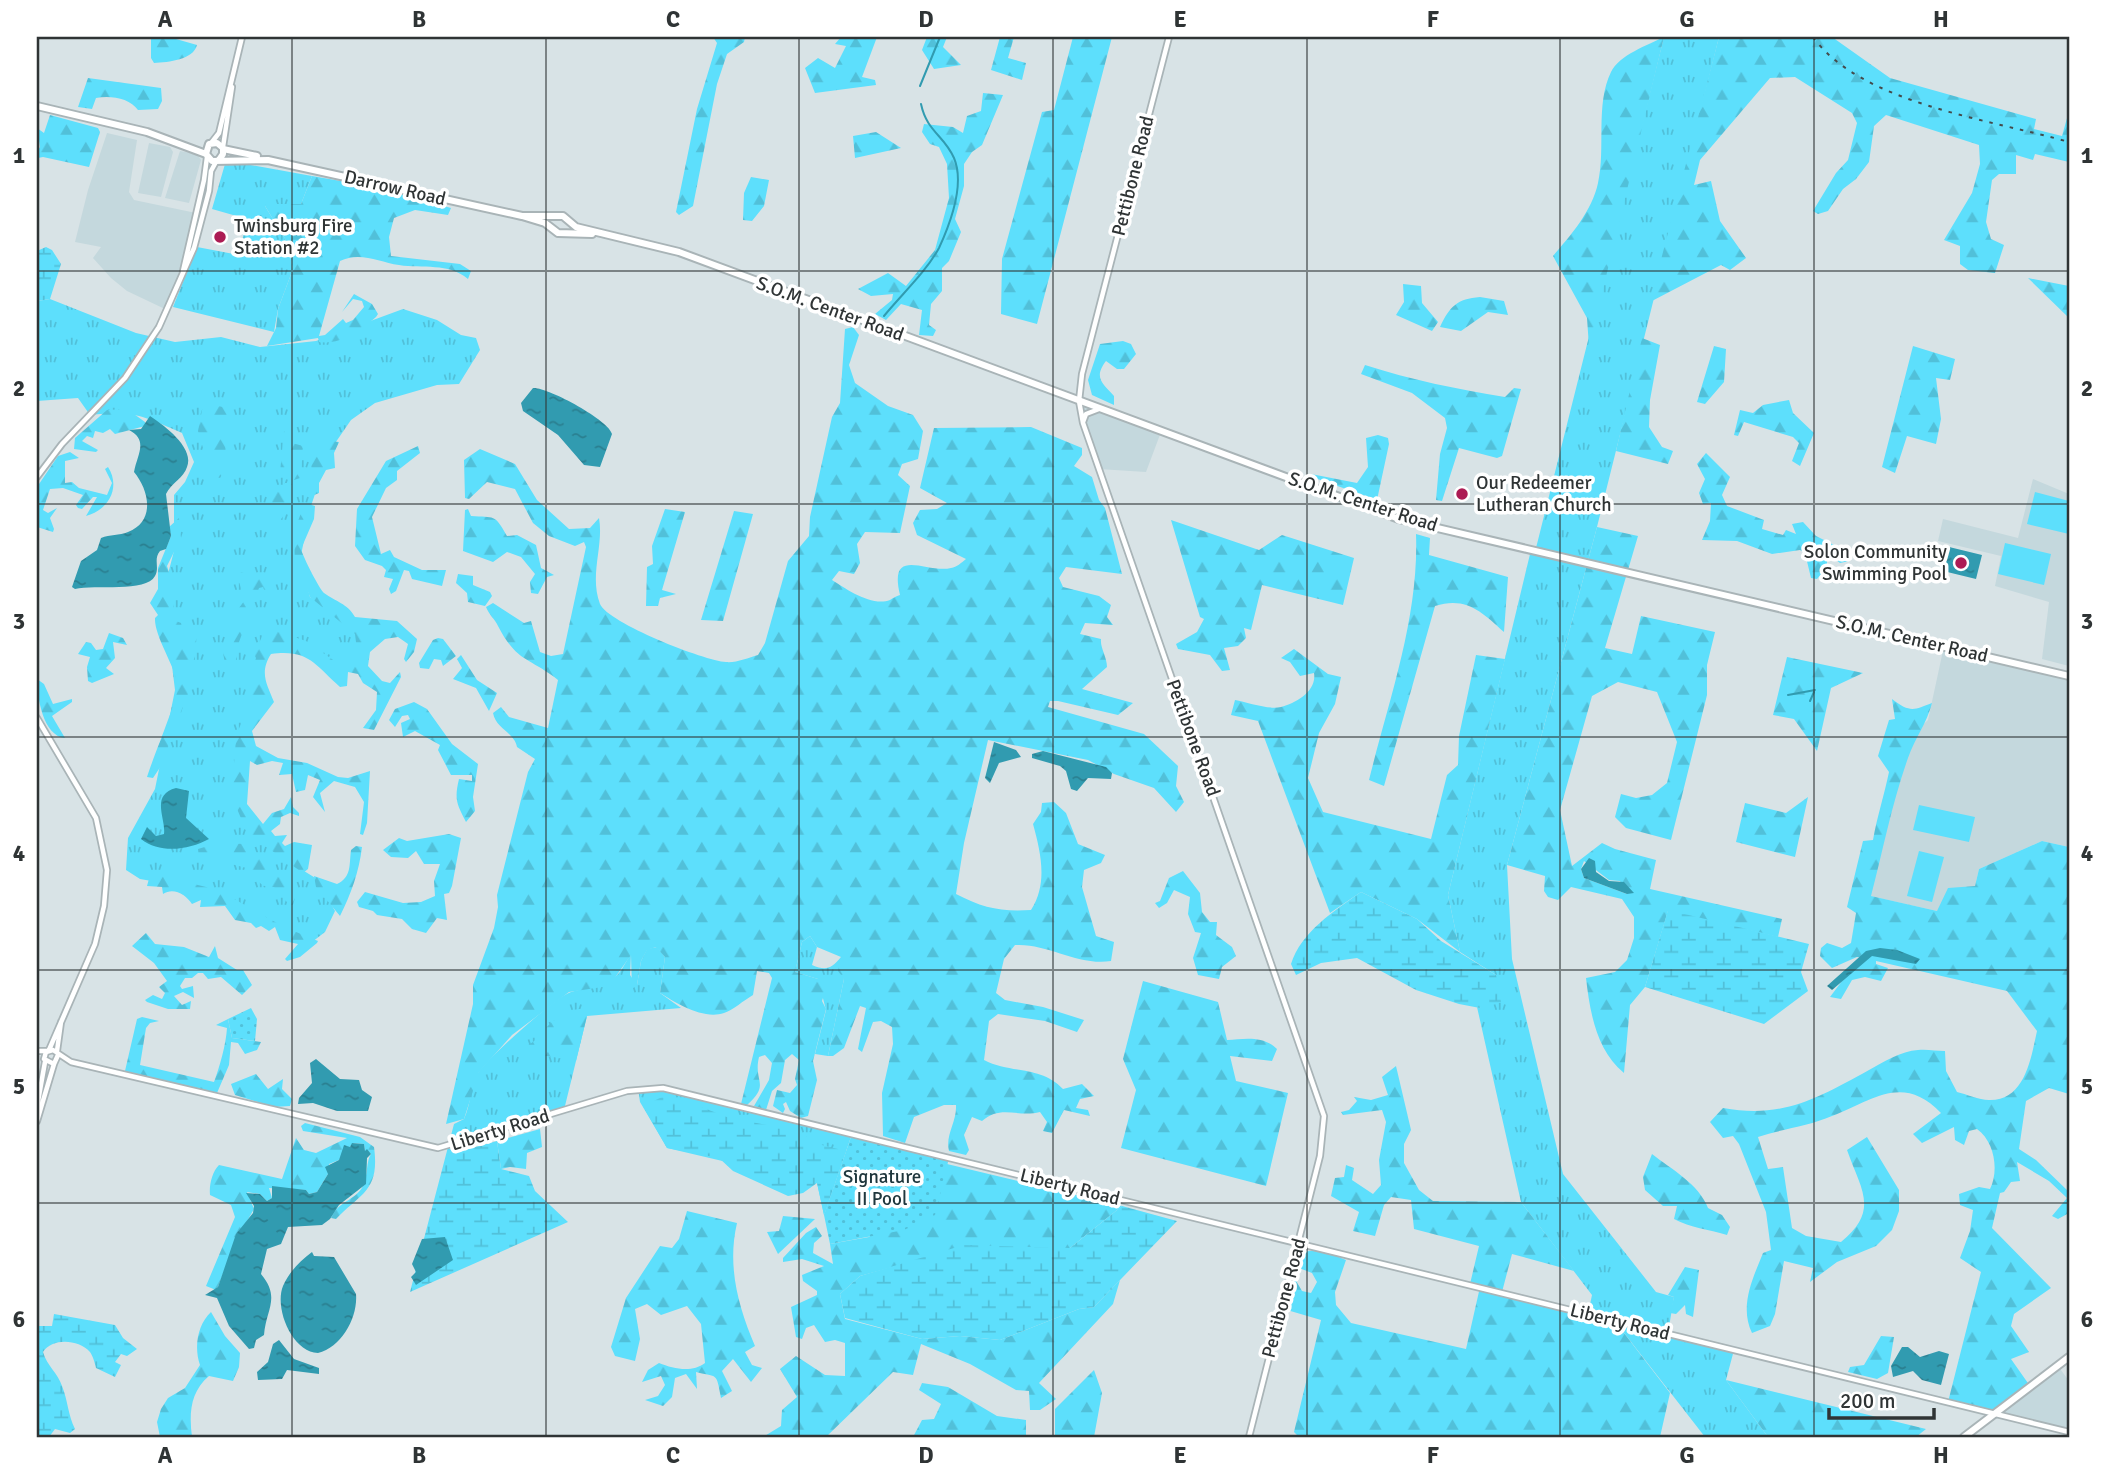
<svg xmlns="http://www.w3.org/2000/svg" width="2106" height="1474" font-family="Signika,sans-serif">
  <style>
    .built { fill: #c4d8dd }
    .grass { fill: url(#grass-tufts) }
    .forest { fill: url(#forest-firs); fill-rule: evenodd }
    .wetland { fill: url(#wetland-marsh) }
    .park { fill: url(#park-dots) }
    .garden { fill: #5ddffc }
    .water { fill: url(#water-ripples) }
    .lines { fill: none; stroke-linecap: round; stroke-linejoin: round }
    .stream { stroke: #319bb0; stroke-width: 2 }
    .minor-casing { stroke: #a9b4b7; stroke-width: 8 }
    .major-casing { stroke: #a9b4b7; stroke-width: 10 }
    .minor { stroke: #fff; stroke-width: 4.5 }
    .major { stroke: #fff; stroke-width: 6 }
    .rail { stroke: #444a4b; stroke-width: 2; stroke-dasharray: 3.5 7; stroke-linecap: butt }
    .grid { fill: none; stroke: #2f3435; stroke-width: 2; stroke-opacity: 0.55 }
    .poi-dot { fill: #ac1c54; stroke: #fff; stroke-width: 2.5 }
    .labels { text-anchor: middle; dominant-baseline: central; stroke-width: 7; stroke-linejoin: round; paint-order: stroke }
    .street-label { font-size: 19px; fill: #2f3435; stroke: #fff }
    .poi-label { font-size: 19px; fill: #2f3435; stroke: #fff; text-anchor: start }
    .park-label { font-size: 19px; fill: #20373d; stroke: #fff }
    .neatline { fill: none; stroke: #2f3435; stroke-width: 2.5 }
    .grid-label { font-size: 23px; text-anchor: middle; font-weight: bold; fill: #2f3435 }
  </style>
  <defs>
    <pattern id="grass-tufts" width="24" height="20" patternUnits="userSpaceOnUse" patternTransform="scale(1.75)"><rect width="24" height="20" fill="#5ddffc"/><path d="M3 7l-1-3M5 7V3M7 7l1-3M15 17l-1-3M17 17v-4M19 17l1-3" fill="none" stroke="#51c0d9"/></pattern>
    <pattern id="forest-firs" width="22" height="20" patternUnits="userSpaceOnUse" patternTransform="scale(1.75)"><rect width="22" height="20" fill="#5ddffc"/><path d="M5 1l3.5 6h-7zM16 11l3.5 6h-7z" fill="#51c0d9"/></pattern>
    <pattern id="wetland-marsh" width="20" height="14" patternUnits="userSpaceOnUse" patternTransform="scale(1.75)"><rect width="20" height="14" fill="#5ddffc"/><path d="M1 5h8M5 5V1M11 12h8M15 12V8" fill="none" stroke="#51c0d9"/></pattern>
    <pattern id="park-dots" width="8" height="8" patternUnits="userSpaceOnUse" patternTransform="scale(1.75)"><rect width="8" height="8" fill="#5ddffc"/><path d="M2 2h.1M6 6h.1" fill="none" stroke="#51c0d9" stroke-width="1.8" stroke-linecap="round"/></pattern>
    <pattern id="water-ripples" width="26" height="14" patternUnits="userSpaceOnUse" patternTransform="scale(1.75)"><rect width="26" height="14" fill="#319bb0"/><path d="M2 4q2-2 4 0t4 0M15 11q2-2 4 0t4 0" fill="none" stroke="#2a7f90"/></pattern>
  </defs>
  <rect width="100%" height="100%" fill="#d8e3e6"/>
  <path class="built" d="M107,133L137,140L129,192L134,200L196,213L178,283L167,310L127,291L111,278L93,258L101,247L75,242L88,190Z
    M149,143L170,147L173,152L161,197L138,193Z
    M180,151L197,154L201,160L189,203L165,198Z
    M1079,401L1161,432L1146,472L1099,469Z
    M2033,479L2069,494V666L2042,659L2049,602L1995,586L2001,556L1938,541L1943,519L2018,538Z
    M1944,646L2069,676V847L2042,841L1979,869L1975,886L1937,911L1870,896L1905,742L1928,720Z
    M2058,1366L2069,1381V1432L1994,1414Z"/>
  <path class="grass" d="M1664,37H1719L1597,527L1507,865L1512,959L1563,1174L1656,1292L1674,1297L1668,1333L1734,1350L1726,1380L1768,1437H1705L1614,1320L1588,1314L1592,1295L1521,1202L1477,1007L1480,1008L1496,975L1460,952L1448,895L1531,550L1535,551L1537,544Z
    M234,162L312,176L301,204L265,206L287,242L293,269L278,309L274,332L173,307L197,247L239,255L247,219L212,209L225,164Z
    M50,299L136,333L175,342L221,337L260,347L316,341L403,309L437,320L461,335L476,338L480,350L459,384L437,385L375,403L351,420L329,452L311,506L300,560L310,597L351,622L362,634L359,656L340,666L313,657L262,647L237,802L296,866L317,879L335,911L325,932L312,942L186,887L140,879L126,870L128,838L155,789L175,690L163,593L174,551V495L185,482L194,462L182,433C142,416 135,410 90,415L78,398L37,401V301Z
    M810,936L817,947L812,965C826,971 831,969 841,957L844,979L828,1056L815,1054L826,1010L818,979L795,972L802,942Z
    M657,947L665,957L660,993L681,1008L587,1016L564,1110L448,1147L454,1124L464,1119C471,1104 470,1088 478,1073C488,1058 555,997 571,992C585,988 604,986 616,976C622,971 626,961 631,954L630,975L637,985L641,961L647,949Z
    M652,1087L852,1134L824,1215L817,1183L667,1148L640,1102L638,1088Z"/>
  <path class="forest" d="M151,37H169L197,45C193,60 169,62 154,63L151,58Z
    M713,37H745L744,42L727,54L717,84L693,206L679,215L676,212L697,109L717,43Z
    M841,37H877L862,77L875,80L876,85L815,93L805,68L818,58L835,68L846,46L835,44Z
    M927,37H947L943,47L961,65L934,69L922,50Z
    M1000,37H1014L1008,58L1026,63L1022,80L991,70Z
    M1073,37H1112L1037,324L1001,314L1002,259L1042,112L1054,110Z
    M1664,37L1589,347L1587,318L1553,256C1571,235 1592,211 1598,183C1606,148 1595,105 1611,72C1619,55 1648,45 1664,37Z
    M1719,37H1832L1890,78L2036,119L2034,129L2062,136L2069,111V162L2035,154L2033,160L2016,155V174H1999L1992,180L1986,222L1991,239L2004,245L1995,273L1968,270L1960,264V246L1944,240L1972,193L1980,164L1979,145L1886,115L1874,126L1869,162L1856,179L1843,189L1828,211L1818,214L1813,211L1836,173L1848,160L1857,123L1852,113L1795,77L1770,78L1700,160L1694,185L1711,181L1720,221L1746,258L1730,270L1721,265L1650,302Z
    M88,78L161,88L162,101L158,109L138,110C130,98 110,95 96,98L92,109L78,107Z
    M983,93L1003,95L982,145L972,152L964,164V186L955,219L961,232L949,261L942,268V291L931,304L929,325L936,330L933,336L919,335L922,310L901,304L886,320L875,314L892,300L893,294L871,296L858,289L888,273L906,286L935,250L949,198L947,164L939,147L930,144L922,132L924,124L953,127L963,133L967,116L981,111Z
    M50,115L98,128L100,132L89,167L43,157L38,158L37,152L40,147L37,128L44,133Z
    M876,132L901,148L855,158L853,136Z
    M312,176L381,188L451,208L448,215L415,210L394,218L389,237L391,256L460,264L471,271L468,279C448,262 423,269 399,265C379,262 360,251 340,261L319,336L325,335L343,319L346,323L353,320L364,307L362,301L353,299L342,312L354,294L372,304L378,314L376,317C359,331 341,345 319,342L318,338L267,346L276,328L278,309L293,269L287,242L265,206L268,198L277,204H301Z
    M751,177L769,180L764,206L752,221L743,220L744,193Z
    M2028,278L2069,286V318Z
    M1403,284L1421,286L1422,303L1438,322L1432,331L1396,315L1404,302Z
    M1480,297L1504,301L1508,315L1488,312L1461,331L1440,327C1450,306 1457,299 1480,297Z
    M853,327L859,335L849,365L855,383L888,406L913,415L923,431L918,459L902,464L898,475L910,486L900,533L865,532L857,544L860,563L854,574L839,571L832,580C846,589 872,607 890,600C893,598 896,596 900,595C888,545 927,574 951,568C957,567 961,563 966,559L917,535L913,523L920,510L937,509L947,503L920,488L934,428L1031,427L1082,448V455L1074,466L1092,477L1099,500L1105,508L1122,574L1066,567L1059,578L1063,587L1099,596L1111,605L1107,617L1113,625L1085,623L1080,634L1101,639C1100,648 1107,657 1107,667L1082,689L1133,703L1118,715L1058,701H1050L1048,707L1144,734L1178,766L1176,786L1184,802L1176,812L1154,788L1114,774L1088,760L988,740L964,843L956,894C983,908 1001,912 1031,910C1048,884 1041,853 1033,824L1041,812L1042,803L1054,802L1066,813L1078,844L1105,855L1101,863L1084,870L1082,887L1096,936L1114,942L1111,961C1077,966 1048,943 1015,945L1004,959L996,993L1005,1000L1043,1007L1084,1020L1077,1032L1045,1021L998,1014L989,1021L984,1060C1010,1074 1040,1065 1063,1089L1082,1084L1094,1096L1080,1099L1076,1108L1088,1110L1090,1116L1064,1110L1052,1133L1043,1131L1047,1122L1040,1112C1018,1118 1001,1104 982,1121L972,1117L964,1135L969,1150L966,1155L949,1151C945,1135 957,1122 956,1105H944L914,1117L905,1143L883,1136L882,1093L893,1044L892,1027L881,1021L873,1022L862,1052L858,1049L866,1008L860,1006L844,1048L833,1056H828L844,979L838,971L841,957L817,947L810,936L802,942L795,972L828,982L822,1001L826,1009L813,1061L817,1080L808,1116L801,1118L790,1111L786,1102L783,1104L785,1109L783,1113L773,1106L777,1090L790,1093L797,1085L795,1079L799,1060L792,1054L785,1060L781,1083L772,1091L766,1110L754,1106L769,1080L772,1063L765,1055L759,1057C753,1082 771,1084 747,1105L741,1104L772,978L769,973L757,971L753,995C744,1000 732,1011 724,1013C703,1020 676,1003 660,993L665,957L656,947L647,950L641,961L637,985L632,989L631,955L609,986L569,992L512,1035L479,1072L464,1119L446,1124L473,1004V985L494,928L498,907L497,895L528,772L535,759L517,747C514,732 496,729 493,713L501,707L509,717L548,728L558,680C529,657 517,663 498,626C495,619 489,615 486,607L493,603L524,623L531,621L540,652L551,656L563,654L586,547L584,542L575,546L549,536L533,523L515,489L487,482L469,499L465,498L464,460L480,449L515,464L537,500L569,529L590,528L599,518C604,546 589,575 600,604C608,623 705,661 726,662C736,663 748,658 758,655L765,643L788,561L809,536L810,517L832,417L840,403L845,329Z
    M1642,338L1660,345L1650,400L1649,427L1662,447L1673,451L1668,464L1616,451Z
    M1123,341L1131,344L1136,354L1124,369H1117L1106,361C1093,378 1103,384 1114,396V405L1092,395L1088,380L1100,344Z
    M1714,346L1726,349L1724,382L1705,404L1697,402Z
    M1913,346L1955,359L1950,380L1936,378L1941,419L1936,444L1907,436L1895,473L1882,467Z
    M1365,365C1411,380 1457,389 1505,397L1514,388L1521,389L1502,456L1497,458L1459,448L1442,501L1436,500L1440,454L1447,428L1445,418L1412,393L1361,374Z
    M1789,400L1793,413L1814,433L1800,466L1792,461L1799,443L1793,437L1744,422L1738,436L1734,435L1740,410L1753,413L1763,405Z
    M207,404L223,407L234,413L225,432L226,467L220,478L211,475L198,431L203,405Z
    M127,409L145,422V426L115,434L110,429L103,433L95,431L93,438L87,436L82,441L98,450L96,452L74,449L75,438L107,410Z
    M288,429L292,443L303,446L300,478L294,480L280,473L284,431Z
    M1378,435L1388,438L1389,444L1377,500L1312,477L1311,474L1357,483L1368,467L1366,438Z
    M322,440L339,442L334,453L335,468L326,470L319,483V493L312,496L306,488L307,478L312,471L309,450Z
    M418,446L420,453L397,471V480L386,488L372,517L381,554L390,550L394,557L422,570H446L442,586L412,579L409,571L404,570L396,591L391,594L389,589L393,579L384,577L386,570L382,566L365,560L355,546L357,509L386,461Z
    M70,452L79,458L65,461V483L72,482L79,488L107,495L112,483L105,469L108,467C121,487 109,510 86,516L97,497H93L82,509L78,508L76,505L83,495L63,488L50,489L43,510L48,513L57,508L50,518L54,529L53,532L37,527V487L58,456Z
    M1706,453L1730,477L1722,495L1727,506L1764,520L1762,529L1783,535L1786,530L1796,534L1792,524L1803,522L1816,536L1848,552L1849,561L1840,563L1827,552V567L1817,579L1811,578L1805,553L1800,550L1772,554L1737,541L1702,540L1710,521L1711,503L1703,504L1699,493L1705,479L1697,464Z
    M285,483H291L294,489L288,510L278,523H270L272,496Z
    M309,504L315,506L314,519L301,549C303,557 320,590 324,593C336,602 347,603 355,617L397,621L417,639L414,652L406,662L404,659L408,644L398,637L385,639L370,652L368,666L382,681L390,683L400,672L401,677L374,730L363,728L376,710L377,692L363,683L358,674L348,672L347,686L340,687C315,665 309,649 271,654C259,673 267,684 274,702L252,731L256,746L278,758L307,763L338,777L348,778L370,771L367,823L363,835L360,834L364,802L355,787L334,781L320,793L325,812L313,797L320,780L308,775L305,790L296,792L292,774L279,775L283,763L272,761L257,765L250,761L247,804L263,824L272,813L284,809L291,797L293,807L299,813V816L290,813L281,817L280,824L271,831L275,836L287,835L282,843L285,846L294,842L312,845L308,869L303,873L268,848L256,835H248L227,785C241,766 228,733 248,715L249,680L256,658L254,654L265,630L268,628L306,641L336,662H342L357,650L355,634L310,597L302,576L297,573C293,555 292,516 309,504Z
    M468,509L471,516C495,518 494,513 507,536L517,535L536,545L541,568L554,575L547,577L538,594L531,593L530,582L535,574L521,557L507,552L493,562L463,551L465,510Z
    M665,509L685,512L662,590L676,594L660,598L658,606H646L647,567L653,564L652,546Z
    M734,511L753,514L723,621L701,620Z
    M179,518L181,538L167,566L175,591L173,614L176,621L181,623L183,632L198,627L191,682L187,683L188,695L171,735L165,760L153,778L147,777C152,760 180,694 178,684C174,665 154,635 155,618L158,615L150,603L158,589V568L171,536L169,527Z
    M1171,520L1259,550L1282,535L1354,558L1343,605L1262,585L1251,630L1244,628L1246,638L1238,646L1224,648L1230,670L1222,671L1210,655L1178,649L1176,644L1197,632L1204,619L1200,617Z
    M1597,527L1638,536L1605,648L1632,654L1641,616L1715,632L1707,665V695L1671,840L1626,828L1615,817L1621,794L1636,798L1652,795L1667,783L1677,742L1657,692L1618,682L1592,696L1560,810L1572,866L1602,843L1615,849L1656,860L1650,889L1782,919L1778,937L1668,911L1645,987L1630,1005L1624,1073C1596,1050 1590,1012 1586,978L1615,972L1627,960L1634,938V917L1622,899L1571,887L1558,900L1548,897L1544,891L1545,876L1507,865ZM1584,861L1609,880L1620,881L1627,894L1584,878L1581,869Z
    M1416,534L1430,538L1429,555L1508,577L1504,632C1482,612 1466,596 1435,606L1384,786L1369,780C1389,699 1419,618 1416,534Z
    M241,572C254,577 270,579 269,596L267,597L263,587L259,588L239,642L235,665L231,669L226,668L223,653L232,617L245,600L238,579Z
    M458,574L473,576V585L490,592L492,596L485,606L468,602L467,593L456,583Z
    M109,633L123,638L127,645L113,642L115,658L106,668L114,674L92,683L88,681L87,667L90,657L78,654L86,642L91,643L96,650L103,649Z
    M438,638L443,639L456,656L443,666L441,660L434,659L429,669L420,668L419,663L433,640Z
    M1294,649L1328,674L1341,677L1335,704L1319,733L1308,778L1323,812L1431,839L1447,775L1458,765L1459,736L1476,655L1505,659L1448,895L1460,952L1417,919L1361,892L1330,913L1258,721L1231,715L1235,700C1247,702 1268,710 1281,707C1296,703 1317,691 1314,673L1300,676L1290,662L1281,658Z
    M461,655L477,680L497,693L489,711L476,688L453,679L462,668L457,659Z
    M1787,657L1863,673L1831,688L1817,751L1794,719L1773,715Z
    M37,679L44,684L53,704L72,699V702L52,716L65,738C43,736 37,697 37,679Z
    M1892,699C1910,713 1914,710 1932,703C1927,723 1915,738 1908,758C1892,803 1883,850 1871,896L1937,911L1948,888L1975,886L1979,869L2042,841L2069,847V1094L2049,1088L2026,1101L2019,1149L2036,1160L2069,1192V1213L2058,1219L2052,1216L2067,1198L2049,1181L2017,1162L2020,1181L2011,1182L2004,1192L2000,1193L1992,1228L2051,1288L2014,1314L2011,1326L2029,1352L2011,1359L2030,1386L1994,1414L1948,1402L1981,1272L1960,1258L1970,1231L1973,1210L1960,1205L1959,1194L1979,1187L1990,1189C1999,1171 1995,1142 1977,1129L1969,1131L1964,1145L1955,1140L1954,1127L1922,1143L1913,1134L1941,1113C1903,1073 1873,1100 1832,1116C1809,1126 1782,1129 1758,1137L1768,1169L1783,1167L1792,1228L1806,1236L1841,1242C1880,1210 1861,1190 1847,1150L1867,1137L1899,1190V1211L1892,1230L1876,1246L1837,1262L1810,1282L1813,1268L1784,1261L1775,1314L1770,1326L1752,1333C1739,1306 1753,1278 1763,1253L1771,1250L1766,1212L1739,1144L1733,1136L1723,1138L1710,1122L1723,1108C1783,1119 1818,1098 1869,1070C1883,1062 1901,1051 1918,1050C1927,1049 1936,1051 1945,1051L1946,1071L1957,1092C1966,1094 1979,1100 1989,1100C2025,1101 2031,1058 2037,1031L2007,991L1876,961V964L1888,968L1881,981L1865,977L1852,980L1841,999L1830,997L1845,977L1867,959L1857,957L1832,968L1820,956L1821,948L1827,943L1842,948L1851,943L1856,913L1847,907L1863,841L1873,840C1877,817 1884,796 1889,772L1878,756L1889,720L1895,719Z
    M414,702L427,709L452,744L478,764L473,797L475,811L466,822C457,804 454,800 459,779L472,781V775H451L438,750L440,745L415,731L403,737L401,723L410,719L408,715L402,716L395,727L389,720L395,709Z
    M1808,797L1795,857L1736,842L1745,803L1786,813Z
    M449,834L461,838L452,886L449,893L444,894L447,920L437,918L426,933L412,929L402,919L377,915L373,911L359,907L357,902L365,892L403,903L421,902L435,896L434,881L440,864H424L416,851L408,858L391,857L383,850L399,838L407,841Z
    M218,843L245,844L251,847L293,888L295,898L292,908L274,887C261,889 256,879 250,869L224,862L219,856L199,858L198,849Z
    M356,846L362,847C359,872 351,894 340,916L316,887L314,876L337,884C352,877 349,865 351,850Z
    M1183,871L1200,893L1202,912L1210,922H1217L1216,935L1232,947L1236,956L1222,967L1219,979L1198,975L1193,958L1201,933L1195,932L1188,914L1190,897L1174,890L1167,903L1159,908L1155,903L1160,901L1169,878Z
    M154,874L218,890L284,927L318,941L317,943L300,957L287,961L285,959L298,944L280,940L275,927L269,931L261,926L256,928L251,923L235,920L225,906L200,907L201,900L192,904C186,895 174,887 163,894L162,887L147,886L150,875Z
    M146,933L155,944L184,947L209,957L215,946L218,958L237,970H243L252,985L242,995L221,977L208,979L203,973H198L192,978H185L180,986L182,989L193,986L194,998L183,992L174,996L182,1005L191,1001L190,1009H168L147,1002L145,1000L153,995L162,999L165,993L159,987L167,981L154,963L132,946Z
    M1143,981L1218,1002L1227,1040C1244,1039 1263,1035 1277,1049L1272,1061L1230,1056L1236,1081L1288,1093L1266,1186L1121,1148L1136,1090L1123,1059Z
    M579,1009H585L587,1016L576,1061L518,1051C524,1046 533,1044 537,1038C549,1024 560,1012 579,1009Z
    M142,1017L159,1021L150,1023L146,1028L140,1065L214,1082C220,1066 226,1044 227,1028L216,1025L228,1019L232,1038L261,1042L257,1050L245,1054L238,1043L231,1042L229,1065L217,1093L125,1071L137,1019Z
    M1396,1066L1411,1130L1404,1144V1163L1419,1190L1433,1201L1521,1202L1574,1271L1512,1254L1502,1292L1614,1320L1670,1393L1660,1437H1299L1294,1432L1321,1320L1287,1310L1295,1279L1302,1291L1311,1293L1317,1282L1312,1273L1299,1268L1300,1252L1321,1250L1346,1260L1335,1292L1336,1305L1351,1323L1466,1349L1480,1287L1470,1284L1479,1246L1414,1229L1411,1200L1391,1197L1384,1205L1375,1236L1353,1231L1359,1212L1331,1196L1335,1178L1344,1177L1346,1165L1354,1168L1352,1180L1373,1194L1381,1185L1379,1160L1386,1122L1382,1110L1343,1115L1341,1112L1349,1110L1357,1101L1354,1097L1371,1100L1388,1095L1382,1077Z
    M256,1074L268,1089L283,1079L282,1089L292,1099L290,1106L274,1107L235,1095L231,1084Z
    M305,1123L360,1137L374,1147C380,1191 361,1193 336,1219L331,1218C337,1202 356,1200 363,1186C368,1176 366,1161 371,1154L367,1150L365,1152L364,1144L353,1143L339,1160L329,1164L328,1174L317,1192L309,1194L306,1190L269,1188L272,1198L267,1201L260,1194L247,1192L254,1209L235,1242L218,1287L216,1290L206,1286L235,1217L231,1205L210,1195C209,1185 212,1172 219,1165L282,1179L296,1138L304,1150L316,1153L347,1138L303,1131L301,1126Z
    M540,1129L542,1147L527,1153L526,1169L510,1167L501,1169L497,1141Z
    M1652,1154C1671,1169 1699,1184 1708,1208L1722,1215L1730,1227L1727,1235C1708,1229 1691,1228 1674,1219L1677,1206H1663L1645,1190L1643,1177Z
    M947,1164L1122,1206L1070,1248L911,1262L860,1276L840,1294L845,1319L922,1339L960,1336L1000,1340L1079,1309L1094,1307L1120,1280L1113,1304L1039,1383L1056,1399L1040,1410H1030L1029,1391L1016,1390L970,1364L921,1344L913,1375L893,1372L826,1437H763L781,1426L782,1410L797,1397L780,1369L796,1356L825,1375L845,1376V1343L835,1340L825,1342L814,1325L806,1328L802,1339L796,1337L791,1307L817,1295V1291L803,1281L802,1275L824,1266L802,1259L783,1262V1258L806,1233L816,1227L822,1236L814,1243L813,1253L833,1264L830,1244L869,1237Z
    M687,1211L737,1223C727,1266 738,1306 755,1346L745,1352L752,1365L762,1368L751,1382L733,1359L722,1371L732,1391L721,1398C716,1371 718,1378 696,1372L697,1389L686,1374L675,1378L672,1397L663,1406L645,1400L658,1396L665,1385L661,1376L642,1382L648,1370L659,1363C674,1369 692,1373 705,1363L701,1324L687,1306L661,1315L647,1304L635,1309L640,1339L635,1361L615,1356L611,1347L626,1298L660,1246L672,1248L679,1239Z
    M783,1216L815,1219L778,1254L767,1232L779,1231Z
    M1685,1267L1699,1270L1693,1317L1686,1314L1685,1305L1676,1314L1670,1313L1674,1297L1668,1295Z
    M211,1312L225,1336L240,1353L239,1367L233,1381L209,1376C190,1392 189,1414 192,1437H160L157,1422L161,1409L168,1398L185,1388L200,1365C194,1348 197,1325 211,1312Z
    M1881,1336L1894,1337L1888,1373L1877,1379L1848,1372L1850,1367L1864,1365Z
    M1094,1370L1102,1393L1094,1437H1055V1409Z
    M1726,1380L1926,1429L1916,1437H1768Z
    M922,1383L948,1387L997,1416L1026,1420V1437H913L922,1420L934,1419L941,1404L919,1390Z"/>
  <path class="wetland" d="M46,247L52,250L61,264L50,299L37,301V251Z
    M1361,892L1417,919L1441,941L1496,975L1501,1002L1480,1008L1459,1004L1416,990L1357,958L1321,963L1296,975L1291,964C1301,932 1334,911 1361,892Z
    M1668,910L1809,944L1801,972L1808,991L1764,1024L1645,987Z
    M662,1097L691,1103L727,1117L796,1131L822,1145L846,1151L824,1215L817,1183L803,1193L788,1196L733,1171L719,1158L667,1148L643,1106Z
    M497,1141L501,1169L529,1176L535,1191L568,1222L410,1292L448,1147L454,1153Z
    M1122,1206L1177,1221L1094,1307L1079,1309L1000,1340L960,1336L922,1339L845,1318L840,1294L860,1276L964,1245L1070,1248Z
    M54,1314L115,1325L123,1338L137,1349L127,1356L121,1354L115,1362L121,1365L115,1377L96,1368C95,1364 93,1356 90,1352C78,1339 52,1338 43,1352C47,1366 58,1373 62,1386C68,1401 68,1415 75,1429L70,1433L55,1429L49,1437H37V1326H52Z"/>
  <path class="park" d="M251,1008L257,1019L255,1041L232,1038L228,1019Z
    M852,1134L949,1158L935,1215L904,1230L830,1244L824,1215Z"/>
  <path class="garden" d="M2035,492L2069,501V534L2027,524Z
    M2005,543L2051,554L2044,585L1998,574Z
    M1919,805L1975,817L1969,842L1913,830Z
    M1919,851L1944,857L1932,902L1907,896Z"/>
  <path class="water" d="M533,388C548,387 610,421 612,434L600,467L584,465L558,435L523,411L521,403Z
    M150,416C162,424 195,447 187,467C184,478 171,483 166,494L171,536L166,549L160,551C153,560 160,567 155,576C146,593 95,584 75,589L72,587L81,561L97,550L101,538C110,534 119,536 128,532C156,521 149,490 134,472C137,455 149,440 129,430L141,429Z
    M1945,546L1982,555L1976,579L1939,570Z
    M994,742L1016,750L1021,757L999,763L990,783L985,778Z
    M1043,751L1106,767L1112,773L1111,779L1088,778L1077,791L1071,789L1066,771L1060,766L1032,758V754Z
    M176,788L189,791L186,818L209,839C189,850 160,854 141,839L147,827L156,836L164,834C166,818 150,795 176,788Z
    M1589,858L1595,861L1596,872L1609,881L1624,882L1634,893L1627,894L1584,878L1581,869Z
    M1880,948L1897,950L1920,959L1916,964L1872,956L1832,990L1827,986L1866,951Z
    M316,1059L340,1079L359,1080L362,1090L372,1097L368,1111H337L313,1103L298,1104L299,1098L312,1083L310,1063Z
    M352,1143L364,1144L365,1151L367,1149L371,1154L367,1158L366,1184L339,1205L330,1219L322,1225L288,1227L281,1244L267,1249L261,1274C281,1298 266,1309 264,1335L256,1340L254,1348L249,1349L229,1326L217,1298L205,1295L218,1287L236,1234L253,1213L254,1206L246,1193L260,1194L267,1201L272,1198V1186L306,1190L309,1194L317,1192L328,1174L325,1167L339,1160L344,1145L350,1147Z
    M445,1237L453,1260L416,1285L411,1277L416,1272L412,1264L422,1239Z
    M312,1252L314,1256L334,1257L356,1294C358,1317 342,1347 318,1353C292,1352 274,1308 283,1286C289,1272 300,1261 312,1252Z
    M279,1340L294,1359L319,1368V1374L287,1370L282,1379L258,1380L257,1372L268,1362L273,1344Z
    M1902,1347H1908L1920,1357L1939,1351L1949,1354L1941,1385L1922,1380L1913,1371L1893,1377L1891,1366Z"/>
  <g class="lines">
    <path class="stream" d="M920,86L940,37
      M884,316C901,295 926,272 939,248C950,224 965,184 954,158C944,135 927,132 921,104
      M1788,695L1815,690
      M1810,701L1814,692"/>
    <g class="minor-casing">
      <path id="minor" d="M1169,37L1082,374L1079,401L1083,423L1324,1116L1320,1156L1249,1437
        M212,142L219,133L242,37
        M223,147L232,87
        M183,271L204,180L207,157
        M1083,422L1086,414L1099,409
        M37,477L62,444L125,378L159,327L194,248L209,191L211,171L217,160
        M37,718L96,818L107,870L104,906L95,944L49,1050
        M37,1051H47
        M57,1051L61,1022
        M58,1055L54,1064L44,1059L46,1052L53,1050L71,1062L438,1148L627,1091L663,1088L2069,1432
        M37,1107L45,1062
        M37,1121L54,1064"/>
    </g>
    <g class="major-casing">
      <path id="major" d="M37,106L147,132L206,154
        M223,149L257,156
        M219,160L223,154V148L217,143L209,144L206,154L212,161L268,160L522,216L545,223L558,233L592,234
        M522,216H563L576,227L679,252L1399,519L2069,676
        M1964,1437L2069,1357"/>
    </g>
    <use href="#minor" class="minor"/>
    <use href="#major" class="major"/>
    <path class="rail" d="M1813,37C1861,104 1993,120 2069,142"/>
  </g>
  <path class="grid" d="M292,37V1437M546,37V1437M799,37V1437M1053,37V1437M1307,37V1437M1560,37V1437M1814,37V1437M37,271H2069M37,504H2069M37,737H2069M37,970H2069M37,1203H2069"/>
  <g class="poi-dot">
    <circle cx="220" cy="237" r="7"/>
    <circle cx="1462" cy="494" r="7"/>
    <circle cx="1961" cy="563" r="7"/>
  </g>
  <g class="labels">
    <g class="street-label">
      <text transform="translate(1133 176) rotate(-76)">Pettibone Road</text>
      <text transform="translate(395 188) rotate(13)">Darrow Road</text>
      <text transform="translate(830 309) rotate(20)">S.O.M. Center Road</text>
      <text transform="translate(1363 502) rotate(18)">S.O.M. Center Road</text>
      <text transform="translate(1912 639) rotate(13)">S.O.M. Center Road</text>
      <text transform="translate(1193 738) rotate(70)">Pettibone Road</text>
      <text transform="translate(500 1130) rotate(-17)">Liberty Road</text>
      <text transform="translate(1070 1187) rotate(14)">Liberty Road</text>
      <text transform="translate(1284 1298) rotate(-75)">Pettibone Road</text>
      <text transform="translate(1620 1322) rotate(14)">Liberty Road</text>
    </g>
    <g class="poi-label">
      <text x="234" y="226">Twinsburg Fire<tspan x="234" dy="22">Station #2</tspan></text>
      <text x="1476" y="483">Our Redeemer<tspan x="1476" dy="22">Lutheran Church</tspan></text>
      <text x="1947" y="552" text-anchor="end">Solon Community<tspan x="1947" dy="22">Swimming Pool</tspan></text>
    </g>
    <g class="park-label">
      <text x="882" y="1177">Signature<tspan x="882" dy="22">II Pool</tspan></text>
    </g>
  </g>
  <rect width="2106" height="1474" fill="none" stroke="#ffffff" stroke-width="77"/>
  <path d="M1829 1408v10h105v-10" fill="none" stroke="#2f3435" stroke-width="3.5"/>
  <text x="1840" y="1408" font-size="21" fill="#2f3435" stroke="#ffffff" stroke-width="5" paint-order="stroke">200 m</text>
  <rect x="38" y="38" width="2030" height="1398" class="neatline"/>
  <g class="grid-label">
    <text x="165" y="27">A</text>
    <text x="419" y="27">B</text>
    <text x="673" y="27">C</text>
    <text x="926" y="27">D</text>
    <text x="1180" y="27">E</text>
    <text x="1433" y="27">F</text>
    <text x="1687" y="27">G</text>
    <text x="1941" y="27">H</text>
    <text x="19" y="163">1</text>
    <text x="2087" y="163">1</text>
    <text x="19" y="396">2</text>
    <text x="2087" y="396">2</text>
    <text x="19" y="629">3</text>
    <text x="2087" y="629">3</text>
    <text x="19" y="861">4</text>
    <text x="2087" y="861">4</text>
    <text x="19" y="1094">5</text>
    <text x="2087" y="1094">5</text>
    <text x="19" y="1327">6</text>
    <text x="2087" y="1327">6</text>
    <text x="165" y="1463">A</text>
    <text x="419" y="1463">B</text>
    <text x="673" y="1463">C</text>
    <text x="926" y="1463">D</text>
    <text x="1180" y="1463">E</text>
    <text x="1433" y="1463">F</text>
    <text x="1687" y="1463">G</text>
    <text x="1941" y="1463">H</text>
  </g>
</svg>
